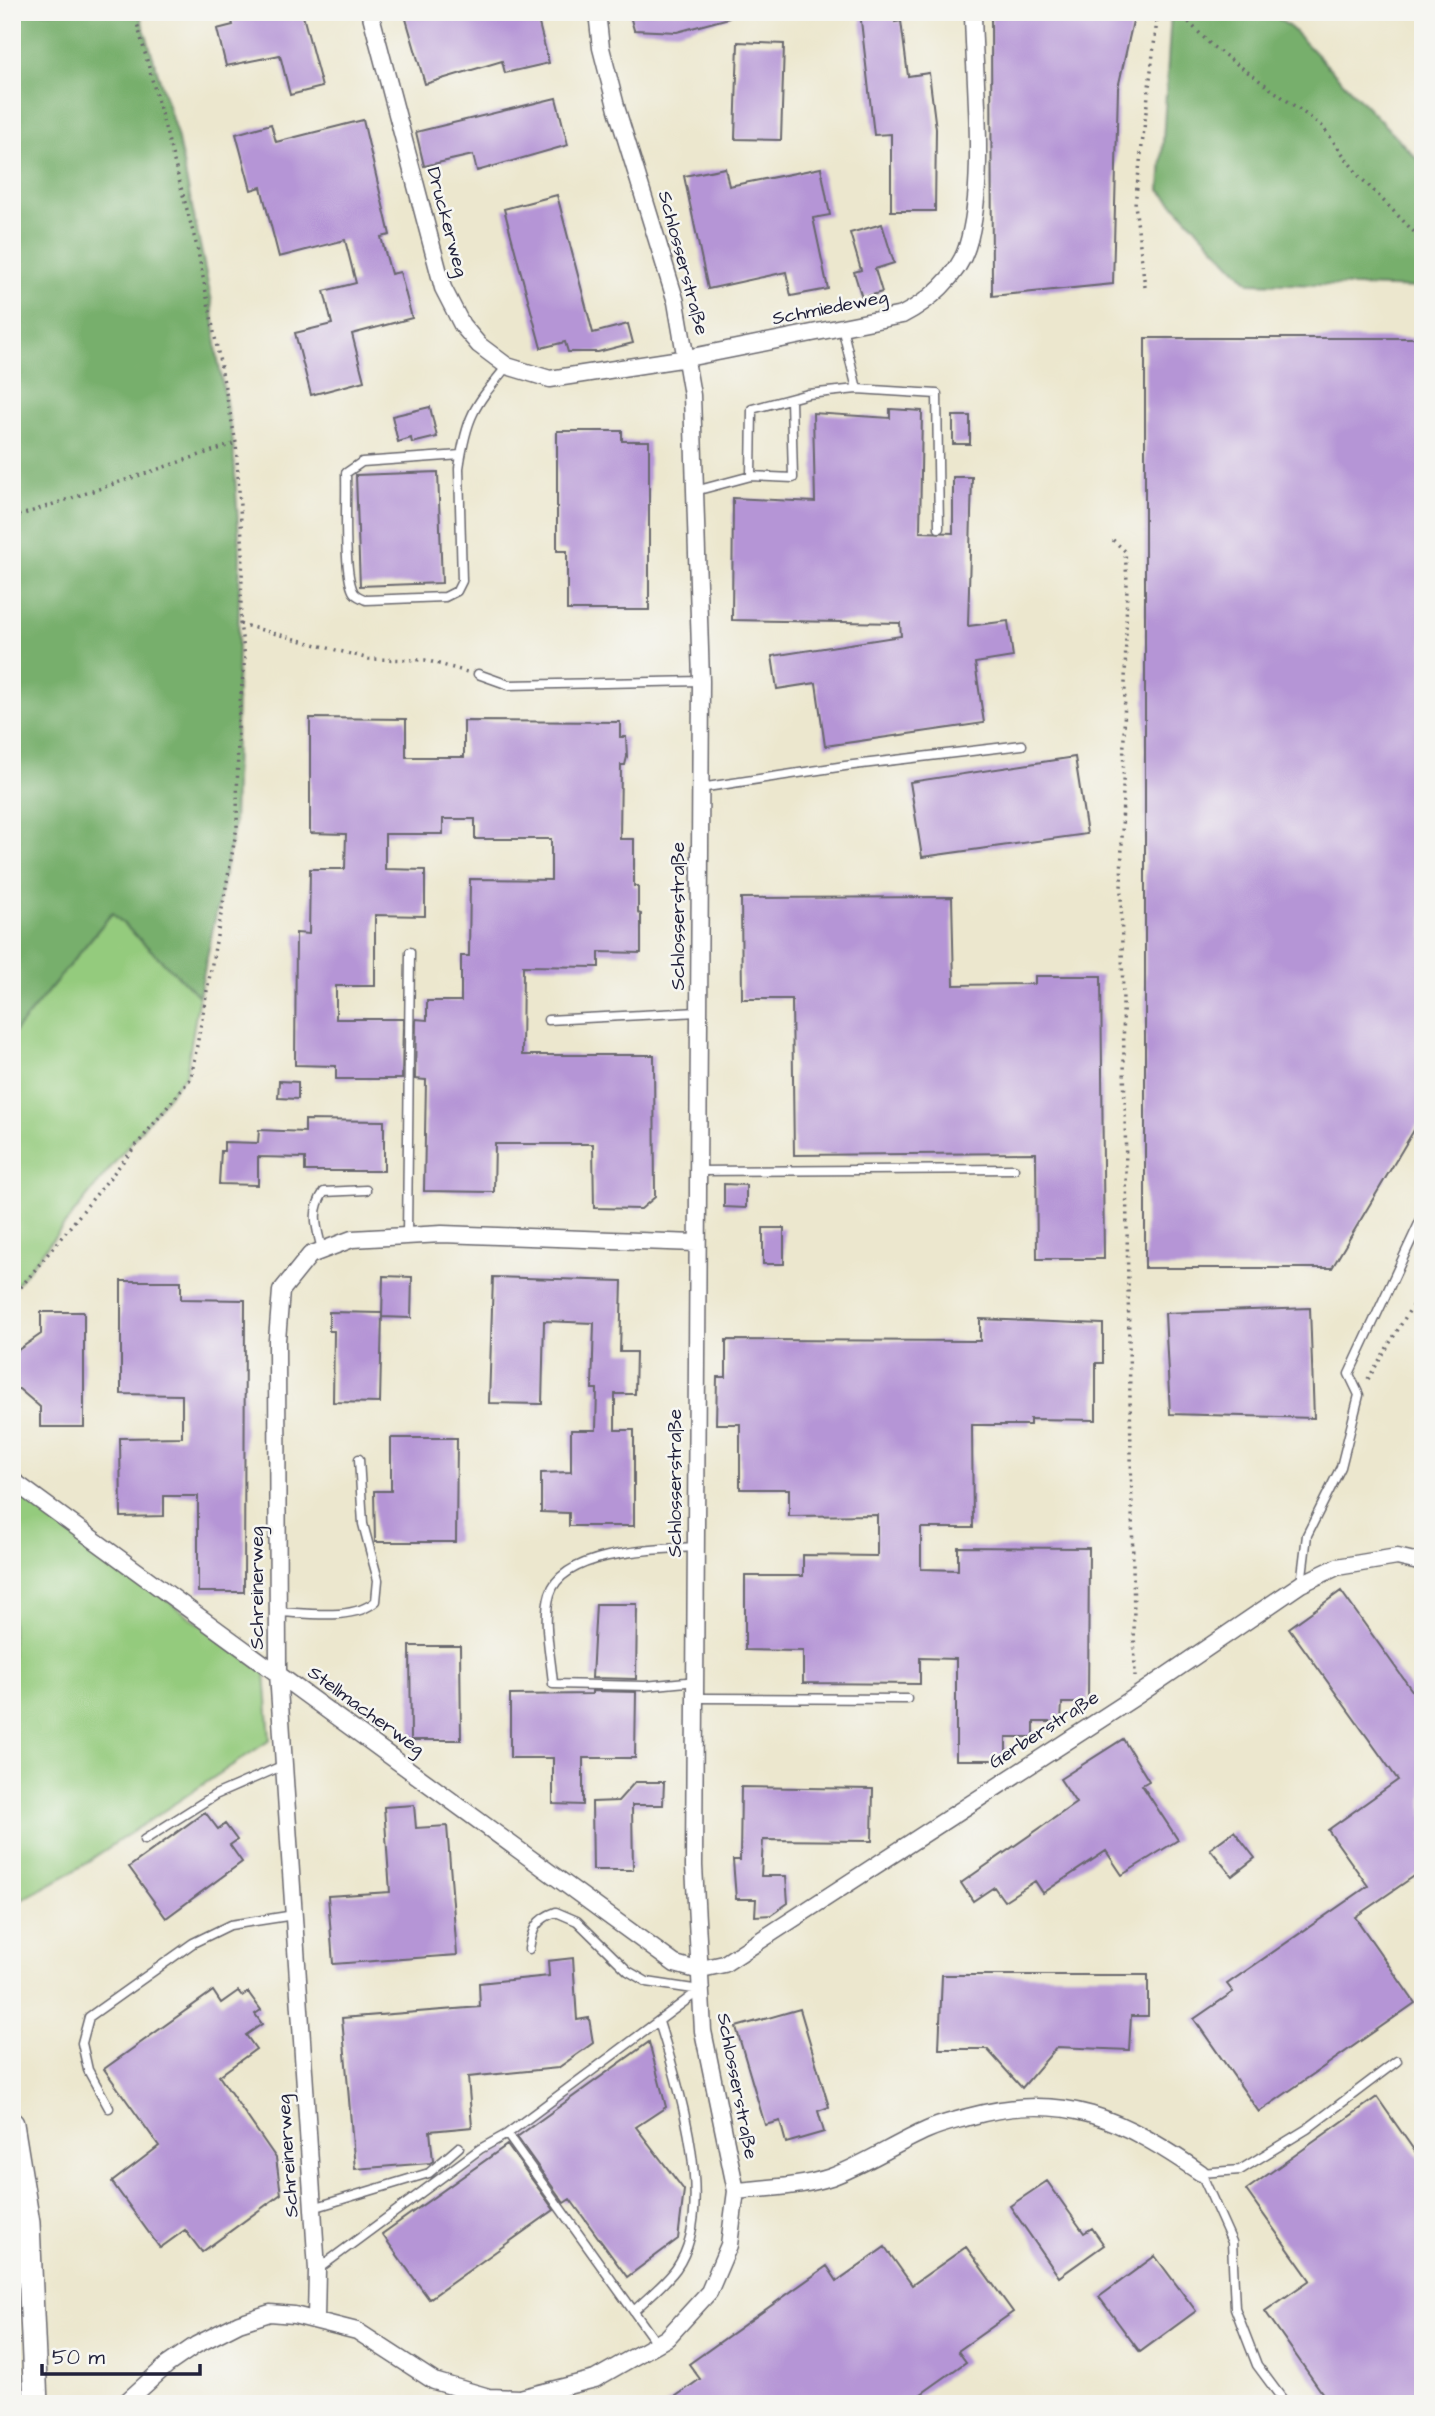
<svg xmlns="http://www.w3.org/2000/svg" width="1435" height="2416" font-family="'Architects Daughter',sans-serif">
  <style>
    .green { fill: #94cb7d; stroke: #5b765c; stroke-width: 2 }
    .forest { fill: #77af6c; stroke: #4c6854; stroke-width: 2 }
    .building { fill: #b595d6 }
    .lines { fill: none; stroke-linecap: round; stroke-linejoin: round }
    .service-casing { stroke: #69676e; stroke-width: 11 }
    .minor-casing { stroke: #69676e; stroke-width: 19 }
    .secondary-casing { stroke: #69676e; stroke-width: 26 }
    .path { stroke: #69676e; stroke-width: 3.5; stroke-dasharray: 2 5; stroke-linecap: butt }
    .service { stroke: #fff; stroke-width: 8 }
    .minor { stroke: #fff; stroke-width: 16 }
    .secondary { stroke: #fff; stroke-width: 23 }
    .labels { text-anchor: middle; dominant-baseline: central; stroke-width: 5; stroke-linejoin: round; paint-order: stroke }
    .street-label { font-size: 19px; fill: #22223b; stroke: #f6f6f2 }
  </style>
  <rect width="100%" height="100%" fill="#f6f6f2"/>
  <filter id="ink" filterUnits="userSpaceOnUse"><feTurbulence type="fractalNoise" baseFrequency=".0143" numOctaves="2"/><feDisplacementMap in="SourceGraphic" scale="14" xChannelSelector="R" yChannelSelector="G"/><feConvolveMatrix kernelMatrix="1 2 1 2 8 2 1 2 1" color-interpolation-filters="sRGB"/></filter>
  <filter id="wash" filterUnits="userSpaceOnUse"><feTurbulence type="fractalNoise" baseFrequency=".00686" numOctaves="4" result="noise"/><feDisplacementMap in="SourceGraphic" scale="28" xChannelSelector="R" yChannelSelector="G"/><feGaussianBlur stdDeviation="1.57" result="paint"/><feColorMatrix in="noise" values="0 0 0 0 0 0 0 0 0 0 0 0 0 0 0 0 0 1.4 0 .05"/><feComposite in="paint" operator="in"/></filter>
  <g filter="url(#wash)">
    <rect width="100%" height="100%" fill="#ece7ce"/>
    <path class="green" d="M112,913L199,996L186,1074L12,1290V1035Z
      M12,1486L265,1672L270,1740L72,1872L12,1905Z
      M12,2196L17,2255L12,2390Z"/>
    <path class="forest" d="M12,12H139L177,135L212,302L217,354L233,442L240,555L234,827L199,996L112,913L12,1035Z
      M1171,12H1270L1292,29L1423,165V288L1249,283L1160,190Z"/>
    <g id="blocks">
      <path class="building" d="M230,12H302L322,87L290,95L280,55L226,66L217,29L233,25Z
        M404,12H536L549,63L505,73L502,61L425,84Z
        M629,12H728L729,18L677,32L634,30Z
        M860,12H893L895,22L901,21L908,76L929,73L936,129L935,211H891V134L874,135Z
        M991,12H1135L1118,88L1113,284L992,296Z
        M738,42L784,44L781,140L735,139Z
        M556,98L568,145L477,171L473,155L424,166L416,132Z
        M363,120L390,235L381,237L391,274L400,272L412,318L352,334L364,381L311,395L295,333L332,324L324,291L356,283L345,240L279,257L261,187L251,190L236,134L271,124L276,142Z
        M725,168L729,186L821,168L830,215L813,218L828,289L791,296L786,272L708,289L684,176Z
        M557,195L593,333L628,324L633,343L598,352H568L565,342L541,348L504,209Z
        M882,224L894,263L875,269L882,292L862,298L854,272L861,270L850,233Z
        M1145,338H1423V1115L1332,1268H1145Z
        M430,407L437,437L412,443L411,438L398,442L392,416Z
        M890,409L922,411L920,532L953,533V477H972L968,626L1008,621L1013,657L975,663L984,723L825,746L816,683L777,689L772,656L901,636L900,623L732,620L733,498L815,502L813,413L890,418Z
        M953,416H970V444H953Z
        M557,431H622V441H649V610H567V551H557Z
        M438,472L442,583L360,586L356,475Z
        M310,718L406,719V757H464V721L620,722V737H626L627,757L625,765H621L620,839H634V886H638V913L641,914V953L599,952V967L523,966L522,1055H654L655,1197L641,1209L594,1208L593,1144H495L494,1192L424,1191L426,1080L415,1079L416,1019L427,1020V1001H461V956H469L470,879L551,880V839H475V819H443V834H385V869L425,870V916L375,915V986H336V1019H403L402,1079H336V1066L295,1065L296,933L309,934L310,869H345L346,834L310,833Z
        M1075,757L1087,834L922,857L910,782Z
        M952,897L954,985L1035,984V976H1101L1104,1259H1037L1036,1153L794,1155L792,999H742L741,898Z
        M279,1081L298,1082V1099L278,1098Z
        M305,1120L384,1121V1171H305V1158L258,1157V1185L219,1184L221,1151H224V1142L258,1143L259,1130L305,1132Z
        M724,1184L746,1185V1208L724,1207Z
        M763,1228H784V1264H763Z
        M383,1276L412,1277L411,1318L382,1317Z
        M493,1277L622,1281L620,1352H636L635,1394H615V1430H634V1526H569V1513L541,1512V1473L571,1472V1430H596L597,1389H592L594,1323L544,1321L542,1404L489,1403Z
        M121,1281H181V1299L245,1300L244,1592H198V1496H164V1516L121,1517L120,1438L182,1437V1395L121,1394Z
        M1310,1308L1314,1418L1170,1414L1165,1313Z
        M41,1312H84V1427H40V1407L19,1389H12V1351L18,1350L41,1334Z
        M329,1312L382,1313L380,1403L333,1402L334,1331H329Z
        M980,1319L1103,1324V1363H1096V1420L1030,1419V1425H972L973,1528H921V1569L958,1570V1547L1089,1548L1088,1703H1062L1061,1722H1034V1737H1006V1760H956V1659L920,1658V1684L803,1683V1651L745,1650V1576H803V1555L877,1556V1515L789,1516V1489H740V1424H716L717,1377H726V1340L980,1341Z
        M391,1438H457L456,1542H375L374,1491H391Z
        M1341,1591L1423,1706V1870L1355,1917L1415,2003L1259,2112L1194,2019L1233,1992L1227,1984L1368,1886L1328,1830L1398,1780L1289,1628Z
        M596,1604H637L636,1679L592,1678Z
        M410,1646H460L461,1740H411Z
        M592,1691L636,1692L635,1758H583V1805L553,1804V1758H510V1695L592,1694Z
        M1123,1739L1149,1781L1142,1785L1178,1840L1122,1875L1106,1851L1043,1893L1035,1881L1004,1901L994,1887L973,1901L961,1883L1076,1803L1060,1779Z
        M635,1782H664L663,1805H632L633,1870H593L592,1802L618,1801Z
        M741,1787L873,1789L872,1841L763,1840L761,1876H786L788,1903L771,1915L755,1916L756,1899H736L733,1860H740Z
        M414,1805L416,1828L447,1826L457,1955L333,1964L328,1896L390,1892L384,1807Z
        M205,1812L218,1829L225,1824L237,1840L230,1845L242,1862L166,1918L129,1867Z
        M1234,1831L1255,1858L1232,1876L1210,1849Z
        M573,1958L577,2020L589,2018L593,2043L558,2068L468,2077L472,2127L430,2131L433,2161L430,2163L355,2169L342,2018L480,2007L479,1983L549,1976L548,1961Z
        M942,1975H1148V2016H1131L1129,2050L1057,2047L1022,2088L987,2049H939Z
        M213,1991L221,2003L238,1991L242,1996L248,1992L261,2010L255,2014L262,2024L246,2035L256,2049L219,2076L276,2158L281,2194L202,2252L185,2230L160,2248L112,2182L159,2146L104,2069Z
        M800,2009L829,2107L818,2111L824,2132L786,2143L780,2121L765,2125L736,2027Z
        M649,2042L666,2107L636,2127L684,2190L678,2239L627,2277L570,2199L564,2203L517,2137Z
        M1377,2097L1423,2163V2404H1330L1265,2311L1310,2280L1246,2190Z
        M507,2145L554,2210L429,2299L382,2234Z
        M1047,2181L1084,2233L1092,2228L1104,2245L1059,2277L1010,2206Z
        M885,2247L912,2285L966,2247L1013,2312L958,2351L966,2362L907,2404H665L700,2379L689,2364L827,2266L837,2281Z
        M1155,2256L1196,2311L1140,2352L1099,2297Z"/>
    </g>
  </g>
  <g filter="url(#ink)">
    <use href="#blocks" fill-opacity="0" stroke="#69676e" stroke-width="2"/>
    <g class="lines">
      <g class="service-casing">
        <path id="service" d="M842,327L857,389L937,394L939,528
          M461,455L362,462L346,473C347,499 343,570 353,591C355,596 362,598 366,600L445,597L457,591L462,581L459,468C467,414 474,407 507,366
          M751,476L793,478L791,399
          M695,491L751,476L752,409L808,394L857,389
          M478,674L509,685L701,681
          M700,788L845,766L1022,745
          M548,1020L698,1012
          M696,1171L1014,1169
          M407,1236L410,952
          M322,1250C317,1228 310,1212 324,1192L366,1190
          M696,1547C660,1549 563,1550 550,1594C542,1621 551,1656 553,1684L645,1686L697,1681
          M1301,1584L1307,1535L1341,1467L1359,1395L1349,1374L1423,1215
          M278,1612C306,1613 354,1621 376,1601L378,1580L363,1524L359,1459
          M697,1698L907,1699
          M144,1840L215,1795L284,1765
          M529,1949C532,1929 536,1919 556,1912L577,1921L628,1971L647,1982L700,1990
          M109,2108L88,2070L82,2043L89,2017L193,1943L230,1925L294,1915
          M507,2134L657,2344
          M313,2208L429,2173L459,2147
          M318,2269L480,2149L507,2134L700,1990
          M634,2311C647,2298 665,2284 676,2269C718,2210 679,2085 659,2022
          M409,2400L411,2404
          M1286,2404L1257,2365L1235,2308L1232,2242L1201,2173L1240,2170L1307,2129L1397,2061"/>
      </g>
      <g class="minor-casing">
        <path id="minor" d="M370,12L443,288L462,325L479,345L507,366L550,379L687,358L902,315C928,302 958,276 967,247C987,183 974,81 973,12
          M12,1480L675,1964L697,1970L724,1964L1135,1697L1301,1584L1337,1567L1397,1557L1423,1563
          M736,2191C767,2188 801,2187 831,2177C864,2165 895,2144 927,2130C940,2124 954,2121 968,2117C1065,2090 1122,2119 1201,2173
          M316,2319L317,2270L278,1673L277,1340L281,1291L310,1255L352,1239L442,1234L696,1243
          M124,2404L167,2365L196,2345L239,2323L270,2313L294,2315L357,2331L434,2381L489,2397L520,2398L595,2379L667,2338L709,2292L729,2245L736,2191L703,2031L694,1866L701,681L692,395L676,302L617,110L601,48L597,12"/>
      </g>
      <g class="secondary-casing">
        <path id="secondary" d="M12,2124L28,2223L36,2404"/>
      </g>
      <path class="path" d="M1179,12L1212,46L1322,126L1359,176L1423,241
        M1145,287L1135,204L1158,12
        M12,518L236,443
        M1113,540L1125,551L1127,581L1121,891L1135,1677
        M240,624L369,659L425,660L467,672
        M12,1298L191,1078L237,827L238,721L245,657L240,624L243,554L236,443L197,247L134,12
        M1368,1379L1423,1288"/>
      <use href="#service" class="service"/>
      <use href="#minor" class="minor"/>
      <use href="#secondary" class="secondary"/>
    </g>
  </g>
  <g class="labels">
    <g class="street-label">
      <text transform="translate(447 222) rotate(75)">Druckerweg</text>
      <text transform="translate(683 263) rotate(75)">Schlosserstraße</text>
      <text transform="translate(830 308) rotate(-11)">Schmiedeweg</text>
      <text transform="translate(678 916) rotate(-90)">Schlosserstraße</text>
      <text transform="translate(675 1483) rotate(-90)">Schlosserstraße</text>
      <text transform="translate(257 1588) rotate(-90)">Schreinerweg</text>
      <text transform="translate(366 1711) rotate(36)">Stellmacherweg</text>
      <text transform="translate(1044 1730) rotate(-33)">Gerberstraße</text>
      <text transform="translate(737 2086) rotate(79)">Schlosserstraße</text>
      <text transform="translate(288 2156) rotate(-94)">Schreinerweg</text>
    </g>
  </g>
  <rect width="1435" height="2416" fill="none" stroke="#f6f6f2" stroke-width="42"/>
  <path d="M42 2364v10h158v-10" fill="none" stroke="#22223b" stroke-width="3.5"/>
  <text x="52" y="2364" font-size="21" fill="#22223b" stroke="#f6f6f2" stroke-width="5" paint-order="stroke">50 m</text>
</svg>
